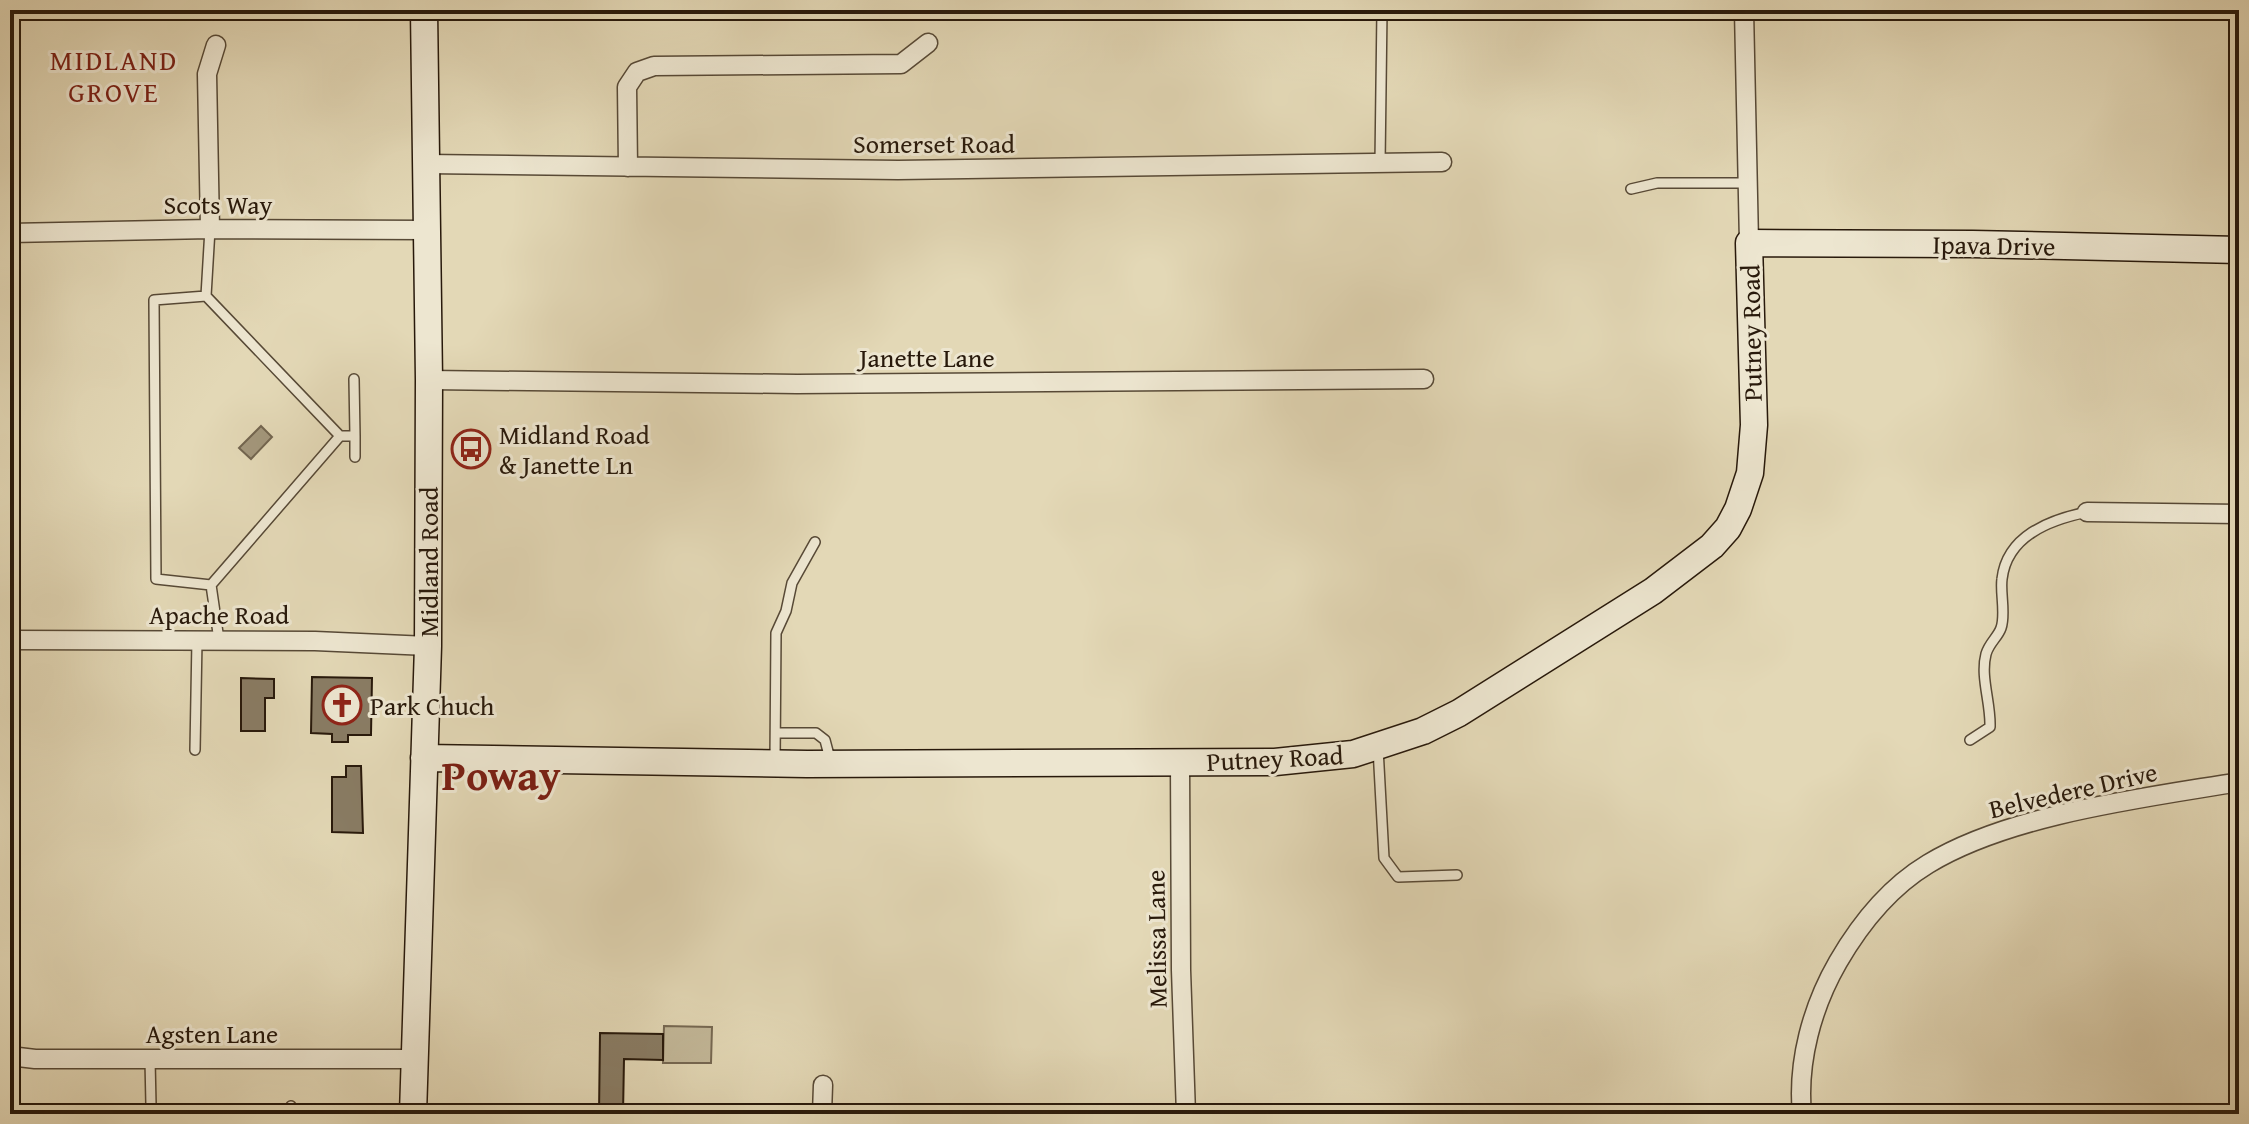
<svg xmlns="http://www.w3.org/2000/svg" width="2249" height="1124" font-family="'Gentium Book Plus',serif">
  <style>
    .green { fill: #c3b899; stroke: #766852; stroke-width: 2 }
    .water { fill: #a3977c; stroke: #72654f; stroke-width: 2 }
    .building { fill: #897c64; stroke: #28190b; stroke-width: 2 }
    .lines { fill: none; stroke-linecap: round; stroke-linejoin: round }
    .lane-casing { stroke: #574936; stroke-width: 12 }
    .street-casing { stroke: #574936; stroke-width: 21 }
    .secondary-casing { stroke: #28190b; stroke-width: 29 }
    .lane { stroke: #ede6d0; stroke-width: 9 }
    .street { stroke: #ede6d0; stroke-width: 18 }
    .secondary { stroke: #ede6d0; stroke-width: 26 }
    .labels { text-anchor: middle; dominant-baseline: central; stroke-width: 6; stroke-linejoin: round; paint-order: stroke }
    .street-label { font-size: 26px; fill: #28190b; stroke: #ede6d0 }
    .poi-label { font-size: 26px; fill: #28190b; stroke: #ede6d0; text-anchor: start }
    .neighbourhood-label { font-size: 28px; letter-spacing: 2px; fill: #7a1f14; stroke: #ede6d0 }
    .town-label { font-size: 42px; font-weight: bold; fill: #7a1f14; stroke: #ede6d0 }
  </style>
  <rect width="100%" height="100%" fill="#e3d8b6"/>
  <filter id="stains"><feTurbulence type="fractalNoise" baseFrequency=".0025" numOctaves="4"/><feColorMatrix values="0 0 0 0 .2 0 0 0 0 .09 0 0 0 0 .02 0 0 0 .5 -.17"/></filter>
  <radialGradient id="worn" r=".72"><stop offset=".6" stop-color="#630" stop-opacity="0"/><stop offset="1" stop-color="#630" stop-opacity=".3"/></radialGradient>
  <path class="green" d="M664,1026L712,1027L711,1063H663Z"/>
  <path class="water" d="M261,426L272,437L251,459L239,448Z"/>
  <path class="building" d="M312,677L372,678L371,735H348V742H332V734L311,733Z
    M241,678L274,679V698H265V731H241Z
    M346,766H361L363,833L332,832V777H346Z
    M600,1033L663,1034V1060L624,1059L623,1114H599Z"/>
  <g class="lines">
    <g class="lane-casing">
      <path id="lane" d="M1380,163L1382,10
        M1631,189L1657,183H1747
        M210,229L206,296L154,300L156,579L211,585L219,640
        M206,296L340,436L211,585
        M340,436H355L354,379
        M355,457V436
        M776,733H816L825,740L830,759
        M1970,740L1990,727C1991,703 1980,677 1986,654C1989,643 1998,637 2001,628C2006,614 2000,593 2002,579C2007,536 2049,520 2087,512
        M1378,748L1384,858L1398,877L1457,875
        M195,750L197,640
        M775,760L776,633L786,611L792,583L815,542
        M2238,1017L2239,1020
        M150,1060L151,1105
        M291,1106L292,1114
        M2235,1114L2239,1104"/>
    </g>
    <g class="street-casing">
      <path id="street" d="M1744,10L1749,243
        M426,164L898,170L1442,162
        M628,167L627,87L637,72L654,66L901,64L928,43
        M210,229L207,74L216,45
        M10,233L210,229L427,230
        M429,380L797,384L1424,379
        M2087,512L2239,514
        M10,640L315,641L428,646
        M1180,763L1181,970L1186,1114
        M10,1056L35,1059H414
        M822,1114L823,1085
        M1802,1114C1797,1062 1812,1007 1838,962C1860,924 1890,887 1928,864C2010,814 2144,798 2239,782"/>
    </g>
    <g class="secondary-casing">
      <path id="secondary" d="M424,758L807,764L1275,762L1353,754L1423,731L1459,713L1653,591L1712,546L1728,528L1738,509L1750,473L1754,425L1749,243L1973,244L2239,250
        M413,1114L428,646L429,380L424,10"/>
    </g>
    <use href="#lane" class="lane"/>
    <use href="#street" class="street"/>
    <use href="#secondary" class="secondary"/>
  </g>
  <defs>
    <g id="bus-ring" transform="scale(2)"><circle r="9.5" fill="#ede6d0" stroke="#8f2418" stroke-width="1.5"/><path d="M-5-6H5V4H4V6H2V4H-2V6H-4V4H-5ZM-3.5-4V0h7V-4ZM-3.5 1.2v1.5H-2V1.2ZM2 1.2v1.5H3.5V1.2Z" fill="#8f2418"/></g>
    <g id="church-ring" transform="scale(2)"><circle r="9.5" fill="#ede6d0" stroke="#8f2418" stroke-width="1.5"/><path d="M-1.2-6h2.4v3.5h3.3v2.4h-3.3V6h-2.4V-.1h-3.3v-2.4h3.3Z" fill="#8f2418"/></g>
  </defs>
  <g fill-rule="evenodd">
    <use href="#bus-ring" x="471" y="449"/>
    <use href="#church-ring" x="342" y="705"/>
  </g>
  <g class="labels">
    <g class="street-label">
      <text x="934" y="143">Somerset Road</text>
      <text x="218" y="204">Scots Way</text>
      <text transform="translate(1994 245) rotate(1)">Ipava Drive</text>
      <text transform="translate(1751 333) rotate(-91)">Putney Road</text>
      <text x="927" y="357">Janette Lane</text>
      <text transform="translate(428 562) rotate(-90)">Midland Road</text>
      <text x="219" y="614">Apache Road</text>
      <text transform="translate(1275 758) rotate(-3)">Putney Road</text>
      <text transform="translate(2073 790) rotate(-13)">Belvedere Drive</text>
      <text transform="translate(1156 939) rotate(-91)">Melissa Lane</text>
      <text x="212" y="1033">Agsten Lane</text>
    </g>
    <g class="poi-label">
      <text x="499" y="434">Midland Road<tspan x="499" dy="30">&amp; Janette Ln</tspan></text>
      <text x="370" y="705">Park Chuch</text>
    </g>
    <g class="neighbourhood-label">
      <text x="114" y="59">MIDLAND<tspan x="114" dy="32">GROVE</tspan></text>
    </g>
    <g class="town-label">
      <text x="501" y="774">Poway</text>
    </g>
  </g>
  <rect width="2249" height="1124" fill="none" stroke="#e3d8b6" stroke-width="40"/>
  <rect x="12" y="12" width="2225" height="1100" fill="none" stroke="#28190b" stroke-width="4"/>
  <rect x="20" y="20" width="2209" height="1084" fill="none" stroke="#28190b" stroke-width="2"/>
  <rect width="100%" height="100%" filter="url(#stains)"/>
  <rect width="100%" height="100%" fill="url(#worn)"/>
</svg>
